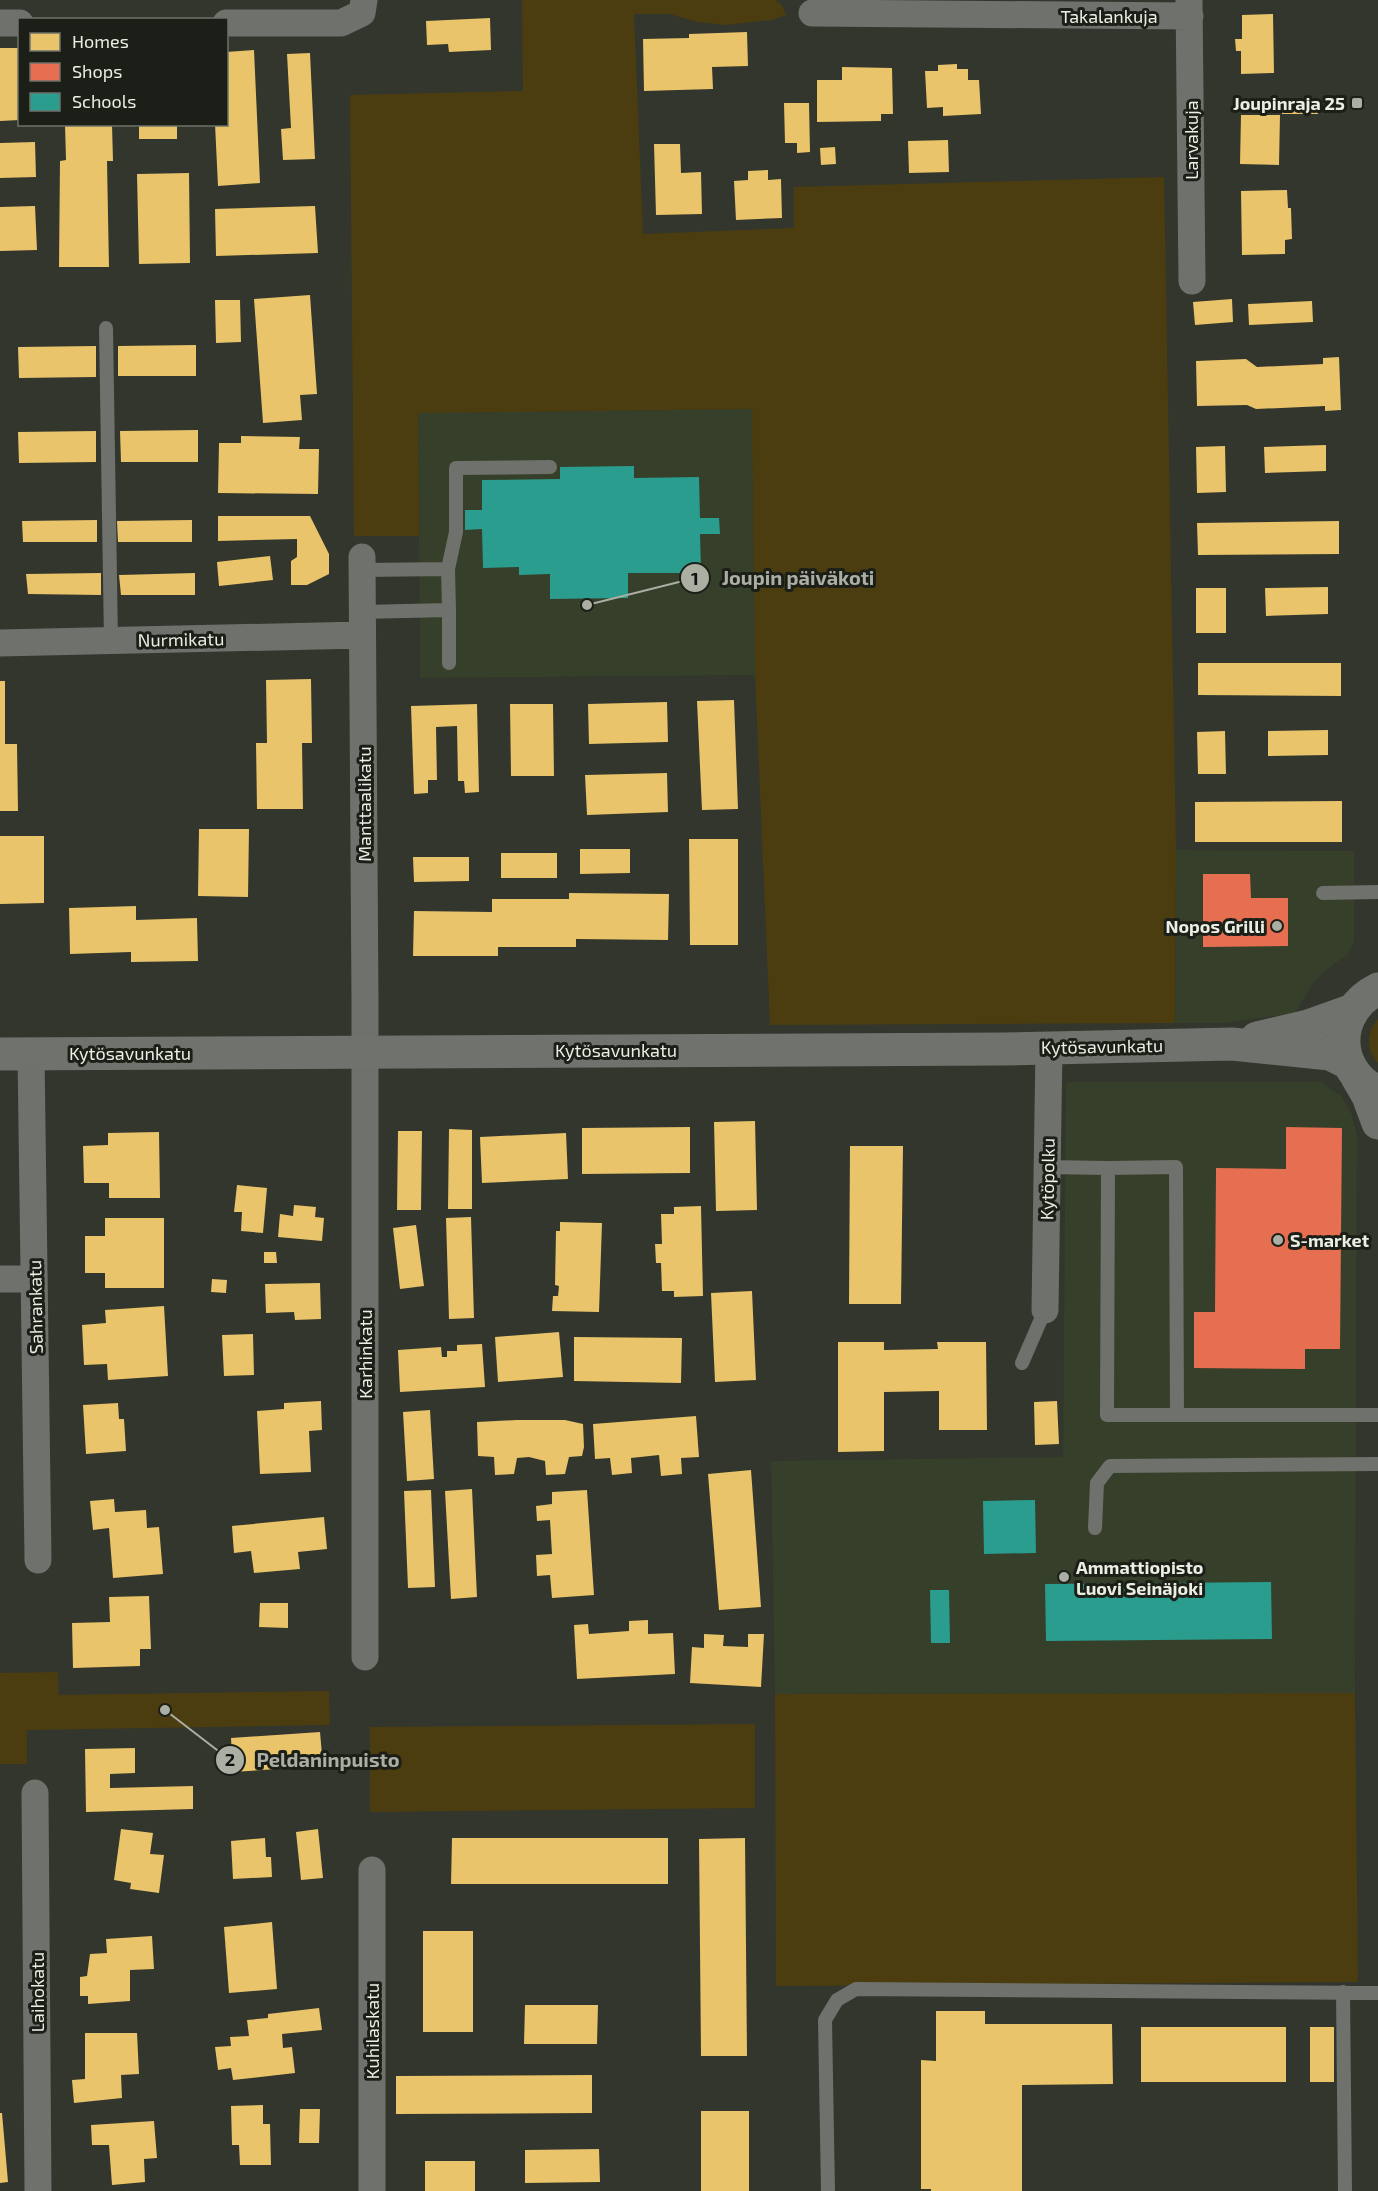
<svg xmlns="http://www.w3.org/2000/svg" width="1378" height="2191" font-family="'Exo 2',sans-serif">
  <style>
    .built { fill: #363f29 }
    .green { fill: #4c3d10 }
    .homes { fill: #e9c46a }
    .shops { fill: #e76f51 }
    .schools { fill: #2a9d8f }
    .lines { fill: none; stroke-linecap: round; stroke-linejoin: round }
    .lane { stroke: #6e716c; stroke-width: 14 }
    .street { stroke: #6e716c; stroke-width: 27 }
    .secondary { stroke: #6f726d; stroke-width: 33 }
    .poi-dot { fill: #aaaea3; stroke: #1c1f18; stroke-width: 2 }
    .labels { text-anchor: middle; dominant-baseline: central; stroke-width: 6; stroke-linejoin: round; paint-order: stroke }
    .street-label { font-size: 18px; fill: #eaeee3; stroke: #1c1f18 }
    .poi-label { font-size: 18px; font-weight: bold; fill: #eaeee3; stroke: #1c1f18; text-anchor: end }
    .leader { fill: none; stroke: #aaaea3; stroke-width: 2 }
    .callout-dot { fill: #aaaea3; stroke: #1c1f18; stroke-width: 2 }
    .mark-label { font-size: 18px; text-anchor: middle; font-weight: bold; fill: #111 }
    .callout-label { font-size: 20px; text-anchor: middle; font-weight: bold; fill: #aaaea3; stroke: #1c1f18; stroke-width: 6; stroke-linejoin: round; paint-order: stroke }
  </style>
  <rect width="100%" height="100%" fill="#32362c"/>
  <path class="built" d="M753,409L755,675L420,678L418,413Z
    M1176,850L1354,851V942L1348,954L1326,970L1312,985L1295,1013L1223,1023H1175Z
    M1066,1082H1321L1341,1096L1352,1115L1357,1134L1355,1693L775,1694L771,1461L1063,1457Z"/>
  <path class="green" d="M522,0H775L781,4L786,15L772,20L726,25L697,22L670,14H634L643,234L794,228V187L1164,177L1176,850L1175,1023L770,1025L755,675L752,409L418,413L419,536H354L350,95L523,91Z
    M1378,1019V1063C1366,1050 1366,1032 1378,1019Z
    M58,1672L59,1695L329,1691L330,1725L27,1730V1764H0V1673Z
    M1355,1693L1358,1982L776,1986L775,1694Z
    M755,1724V1808L370,1812V1727Z"/>
  <path class="homes" d="M1273,14L1274,73L1241,74V51H1236L1235,39H1242V15Z
    M490,18L491,50L449,52L448,44L427,45L426,21Z
    M747,32L748,66L712,67L713,89L644,91L643,39L689,38V34Z
    M0,48H20V120L0,121Z
    M254,50L260,183L218,186L215,124H226V52Z
    M310,53L315,159L283,160L281,129L291,128L287,54Z
    M957,64V69H968V80H979L981,114L943,116V107L927,108L925,71H938V65Z
    M842,67L892,68L893,114H881V121L817,122V80H842Z
    M1282,99H1319L1318,114H1282Z
    M784,103H809L810,152L797,153V143H785Z
    M1241,115H1280L1279,165L1240,164Z
    M65,124H112L113,161H107L109,267H59L60,161L66,160Z
    M139,124H177V139H139Z
    M948,140L949,172L909,173L908,141Z
    M35,142L36,177L0,178V143Z
    M654,144H680L681,173L701,172L702,214L656,215Z
    M835,147L836,164L821,165L820,148Z
    M768,170V180L781,179L782,218L736,220L734,181L748,180V171Z
    M189,173L190,263L139,264L137,174Z
    M1287,190L1288,208H1291L1292,239L1285,240V254L1242,255L1241,191Z
    M35,206L37,250L0,251V207Z
    M315,206L318,253L216,256L215,209Z
    M310,295L317,394L300,395L302,420L263,423L254,299Z
    M1232,299L1233,322L1195,325L1193,302Z
    M215,300H240L241,342L216,343Z
    M1312,301L1313,322L1249,325L1248,304Z
    M196,345V376H118V346Z
    M96,346V377L19,378L18,347Z
    M1339,357L1341,410L1325,411V406L1256,409L1247,405L1197,406L1196,361L1246,359L1257,367L1323,364V358Z
    M198,430V462H121L120,431Z
    M96,431V462L19,463L18,432Z
    M241,436L300,437L299,449H319L318,494L218,493L219,443H241Z
    M1326,445V471L1265,473L1264,447Z
    M1225,446L1226,492L1197,493L1196,447Z
    M218,516H310L329,554V574L307,585H291V561L297,557V539L218,541Z
    M97,520V542H23L22,521Z
    M192,520V542H118L117,521Z
    M1339,521V554L1198,555L1197,523Z
    M270,556L273,580L219,586L217,562Z
    M101,573V595L28,594L26,574Z
    M195,573V595H121L119,575Z
    M1328,587V614L1266,616L1265,588Z
    M1196,588H1226V633H1196Z
    M1198,663H1341V696L1198,695Z
    M311,679L312,743H302L303,809H257L256,743H267L266,680Z
    M0,681H5V744H17L18,811H0Z
    M734,700L738,809L702,810L697,701Z
    M667,702L668,742L589,744L588,704Z
    M477,704L479,792L465,793L464,781H458L457,726L436,727L437,780H428V793L414,794L411,706Z
    M510,704H553L554,776H511Z
    M1328,730V755L1268,756V731Z
    M1225,731L1226,774H1198L1197,732Z
    M667,773L668,812L587,815L585,775Z
    M1342,801V842H1195V802Z
    M199,829H249L248,897L198,896Z
    M0,836H44V903L0,904Z
    M689,839H738V945H690Z
    M580,849H630V873L580,874Z
    M501,853H557V878H501Z
    M413,857H469V881L414,882Z
    M569,893L669,894L668,940L576,939V947H498V956H413L414,911L492,912V899H569Z
    M136,906V920L197,918L198,961L131,962V952L70,954L69,908Z
    M755,1121L757,1210L716,1211L714,1122Z
    M690,1127V1173L582,1174V1128Z
    M449,1129L472,1130V1209H448Z
    M398,1131H422L421,1210H397Z
    M159,1132L160,1198H109V1183H84L83,1146L108,1145V1133Z
    M566,1133L568,1179L482,1183L480,1137Z
    M850,1146H903L901,1304H849Z
    M237,1185L267,1188L263,1233L241,1231L242,1212H234Z
    M294,1205L316,1207L315,1217L324,1218L322,1241L278,1237L280,1214L293,1216Z
    M701,1206L703,1296L674,1297V1291H662L661,1263H656L655,1244H662L661,1214H674V1207Z
    M471,1217L474,1318L449,1319L446,1218Z
    M105,1218H164V1288H105V1273H85V1236H105Z
    M560,1222L602,1223L599,1312L552,1311L553,1296H558L559,1286L555,1285L556,1231H560Z
    M416,1225L424,1286L400,1289L393,1228Z
    M264,1252H276L277,1263H264Z
    M212,1279L227,1280L226,1293L211,1292Z
    M320,1283L321,1319L295,1320L294,1312L266,1313L265,1284Z
    M752,1291L756,1380L715,1382L711,1293Z
    M164,1306L168,1376L108,1380L107,1364L84,1365L82,1325L106,1323L105,1310Z
    M559,1332L563,1377L498,1382L495,1337Z
    M253,1334L254,1375L224,1376L222,1335Z
    M574,1337L682,1338L681,1383L574,1381Z
    M838,1342H884V1350L938,1349L937,1342H986L987,1430H939V1391L884,1392V1451L838,1452Z
    M482,1344L485,1387L400,1392L398,1350L441,1347L442,1357H447V1351H457V1345Z
    M321,1401L322,1430L309,1431L311,1472L260,1474L257,1411L284,1409V1403Z
    M1057,1401L1059,1444L1035,1445L1034,1402Z
    M118,1403L119,1419H124L126,1451L86,1454L83,1405Z
    M430,1410L434,1479L407,1481L403,1412Z
    M696,1416L699,1457L681,1458L682,1474L661,1476L659,1455L631,1458L632,1473L612,1475L610,1458L595,1459L593,1424Z
    M517,1420H565L583,1424L584,1447L582,1456L569,1457L565,1474L546,1475L545,1461L529,1457L517,1458L514,1474L495,1475L494,1457L478,1456L477,1422Z
    M751,1470L761,1607L719,1610L708,1474Z
    M472,1489L477,1597L451,1599L445,1491Z
    M431,1490L435,1587L408,1588L404,1491Z
    M587,1490L594,1595L552,1598L550,1575L537,1576L536,1555L552,1554L550,1520L537,1521L536,1506L552,1504V1492Z
    M114,1499L115,1512L146,1510L147,1528L159,1527L163,1574L113,1578L109,1528L93,1530L90,1501Z
    M324,1517L327,1549L298,1552L300,1569L254,1573L251,1551L234,1553L232,1526Z
    M149,1596L151,1649H140V1666L73,1668L72,1623L110,1622L109,1597Z
    M260,1603H288V1628L259,1627Z
    M648,1620V1634L673,1633L675,1674L577,1679L574,1625L588,1624L589,1634L629,1631V1621Z
    M704,1634L724,1635L723,1646L748,1647V1634H764L761,1687L690,1683L692,1647L704,1648Z
    M320,1732L323,1766L233,1772L231,1738Z
    M135,1748V1773L110,1774V1788L193,1786V1809L86,1812L85,1749Z
    M121,1829L153,1833L150,1854L164,1855L159,1893L130,1889L131,1883L114,1880Z
    M318,1829L323,1878L301,1880L296,1832Z
    M265,1838L266,1857H271L272,1877L233,1879L231,1841Z
    M452,1838H668V1884H451Z
    M745,1838L747,2056H701L699,1839Z
    M272,1922L277,1989L229,1993L224,1927Z
    M423,1931H473V2032H423Z
    M152,1936L154,1969L130,1970V2001L88,2004V1996H80V1977L87,1976L90,1954L107,1953L106,1939Z
    M525,2005H598L597,2044H524Z
    M319,2008L322,2030L282,2034L283,2048L292,2047L295,2073L233,2080L231,2068L218,2070L215,2047L231,2046L230,2037L249,2036L247,2020L268,2018V2014Z
    M936,2011H985V2024H1112L1113,2084L1022,2085V2191H931V2189H921V2060L936,2061Z
    M1141,2027H1286V2082H1141Z
    M1310,2027H1334V2082H1310Z
    M85,2033H137L139,2074L121,2075L122,2098L74,2103L72,2080L85,2079Z
    M592,2075V2113L396,2114V2076Z
    M263,2105V2124H270L271,2165H240L239,2145H232L231,2106Z
    M300,2109H320L319,2143H299Z
    M701,2111H749V2191H701Z
    M0,2113H2L8,2182L0,2183Z
    M154,2121L157,2158L144,2159L145,2182L112,2185L109,2145H92L91,2125Z
    M599,2149L600,2182L525,2183V2150Z
    M425,2161H475V2191H425Z"/>
  <path class="shops" d="M1203,874H1250L1251,898H1288V946L1203,947Z
    M1286,1127L1342,1128L1340,1349H1305V1369L1194,1368V1312H1215L1216,1168L1286,1169Z"/>
  <path class="schools" d="M634,466V478L699,477L700,518H719L720,534H700L701,573H628V598L550,599V574L519,575V567L483,568L482,529L465,530V510H482V480L560,479V467Z
    M1035,1500L1036,1553L984,1554L983,1501Z
    M1271,1582L1272,1639L1046,1641L1045,1584Z
    M930,1590H949L950,1643H931Z"/>
  <g class="lines">
    <path class="lane" d="M106,328L111,641
      M448,569L456,532V468L550,467
      M362,570L448,569L449,610L362,612
      M449,610V663
      M1323,893L1378,892
      M1047,1167L1108,1168L1107,1415H1378
      M1108,1168L1176,1167L1177,1415
      M1022,1363L1045,1310
      M1095,1528L1097,1483L1110,1466L1378,1464
      M1343,1992L1345,2191
      M828,2191L825,2020L837,2000L856,1989L1378,1993"/>
    <path class="street" d="M1189,0L1192,281
      M812,13L1190,16
      M0,23H20
      M226,23H341L362,13L364,0
      M362,557L365,1003V1657
      M0,643L362,635
      M31,1054L38,1560
      M0,1279H34
      M1045,1310L1049,1047
      M35,1793L38,2191
      M372,1870V2191"/>
    <path class="secondary" d="M1378,989C1333,1011 1332,1070 1378,1092
      M1257,1038L1308,1026L1353,1010
      M0,1054L1003,1049L1232,1044L1330,1054L1348,1063
      M1357,1077L1368,1096L1378,1123"/>
  </g>
  <g class="poi-dot">
    <rect x="1351" y="97" width="12" height="12" rx="3"/>
    <circle cx="1277" cy="926" r="6"/>
    <circle cx="1278" cy="1240" r="6"/>
    <circle cx="1064" cy="1577" r="6"/>
  </g>
  <g class="labels">
    <g class="street-label">
      <text x="1109" y="16">Takalankuja</text>
      <text transform="translate(1191 140) rotate(-90)">Larvakuja</text>
      <text transform="translate(181 639) rotate(-1)">Nurmikatu</text>
      <text transform="translate(364 804) rotate(-90)">Manttaalikatu</text>
      <text transform="translate(1102 1046) rotate(-1)">Kytösavunkatu</text>
      <text x="616" y="1050">Kytösavunkatu</text>
      <text x="130" y="1053">Kytösavunkatu</text>
      <text transform="translate(1047 1179) rotate(-89)">Kytöpolku</text>
      <text transform="translate(35 1307) rotate(-91)">Sahrankatu</text>
      <text transform="translate(365 1354) rotate(-90)">Karhinkatu</text>
      <text transform="translate(37 1992) rotate(-90)">Laihokatu</text>
      <text transform="translate(372 2031) rotate(-90)">Kuhilaskatu</text>
    </g>
    <g class="poi-label">
      <text x="1345" y="103">Joupinraja 25</text>
      <text x="1265" y="926">Nopos Grilli</text>
      <text x="1290" y="1240" text-anchor="start">S-market</text>
      <text x="1076" y="1567" text-anchor="start">Ammattiopisto<tspan x="1076" dy="21">Luovi Seinäjoki</tspan></text>
    </g>
  </g>
  <path class="leader" d="M587 605L695 578M165 1710L230 1760"/>
  <g class="callout-dot">
    <circle cx="587" cy="605" r="6"/>
    <circle cx="165" cy="1710" r="6"/>
    <circle cx="695" cy="578" r="15"/>
    <circle cx="230" cy="1760" r="15"/>
  </g>
  <g class="mark-label">
    <text x="695" y="585">1</text>
    <text x="230" y="1766">2</text>
  </g>
  <g class="callout-label">
    <text x="798" y="585">Joupin päiväkoti</text>
    <text x="328" y="1767">Peldaninpuisto</text>
  </g>
  <rect x="18" y="18" width="210" height="108" fill="#1c1f18" stroke="#6e7269" stroke-width="1.5"/>
  <rect x="30" y="33" width="30" height="18" fill="#e9c46a" stroke="#6e7269" stroke-width="1.5"/>
  <text x="72" y="48" font-size="18" fill="#eaeee3">Homes</text>
  <rect x="30" y="63" width="30" height="18" fill="#e76f51" stroke="#6e7269" stroke-width="1.5"/>
  <text x="72" y="78" font-size="18" fill="#eaeee3">Shops</text>
  <rect x="30" y="93" width="30" height="18" fill="#2a9d8f" stroke="#6e7269" stroke-width="1.5"/>
  <text x="72" y="108" font-size="18" fill="#eaeee3">Schools</text>
</svg>
